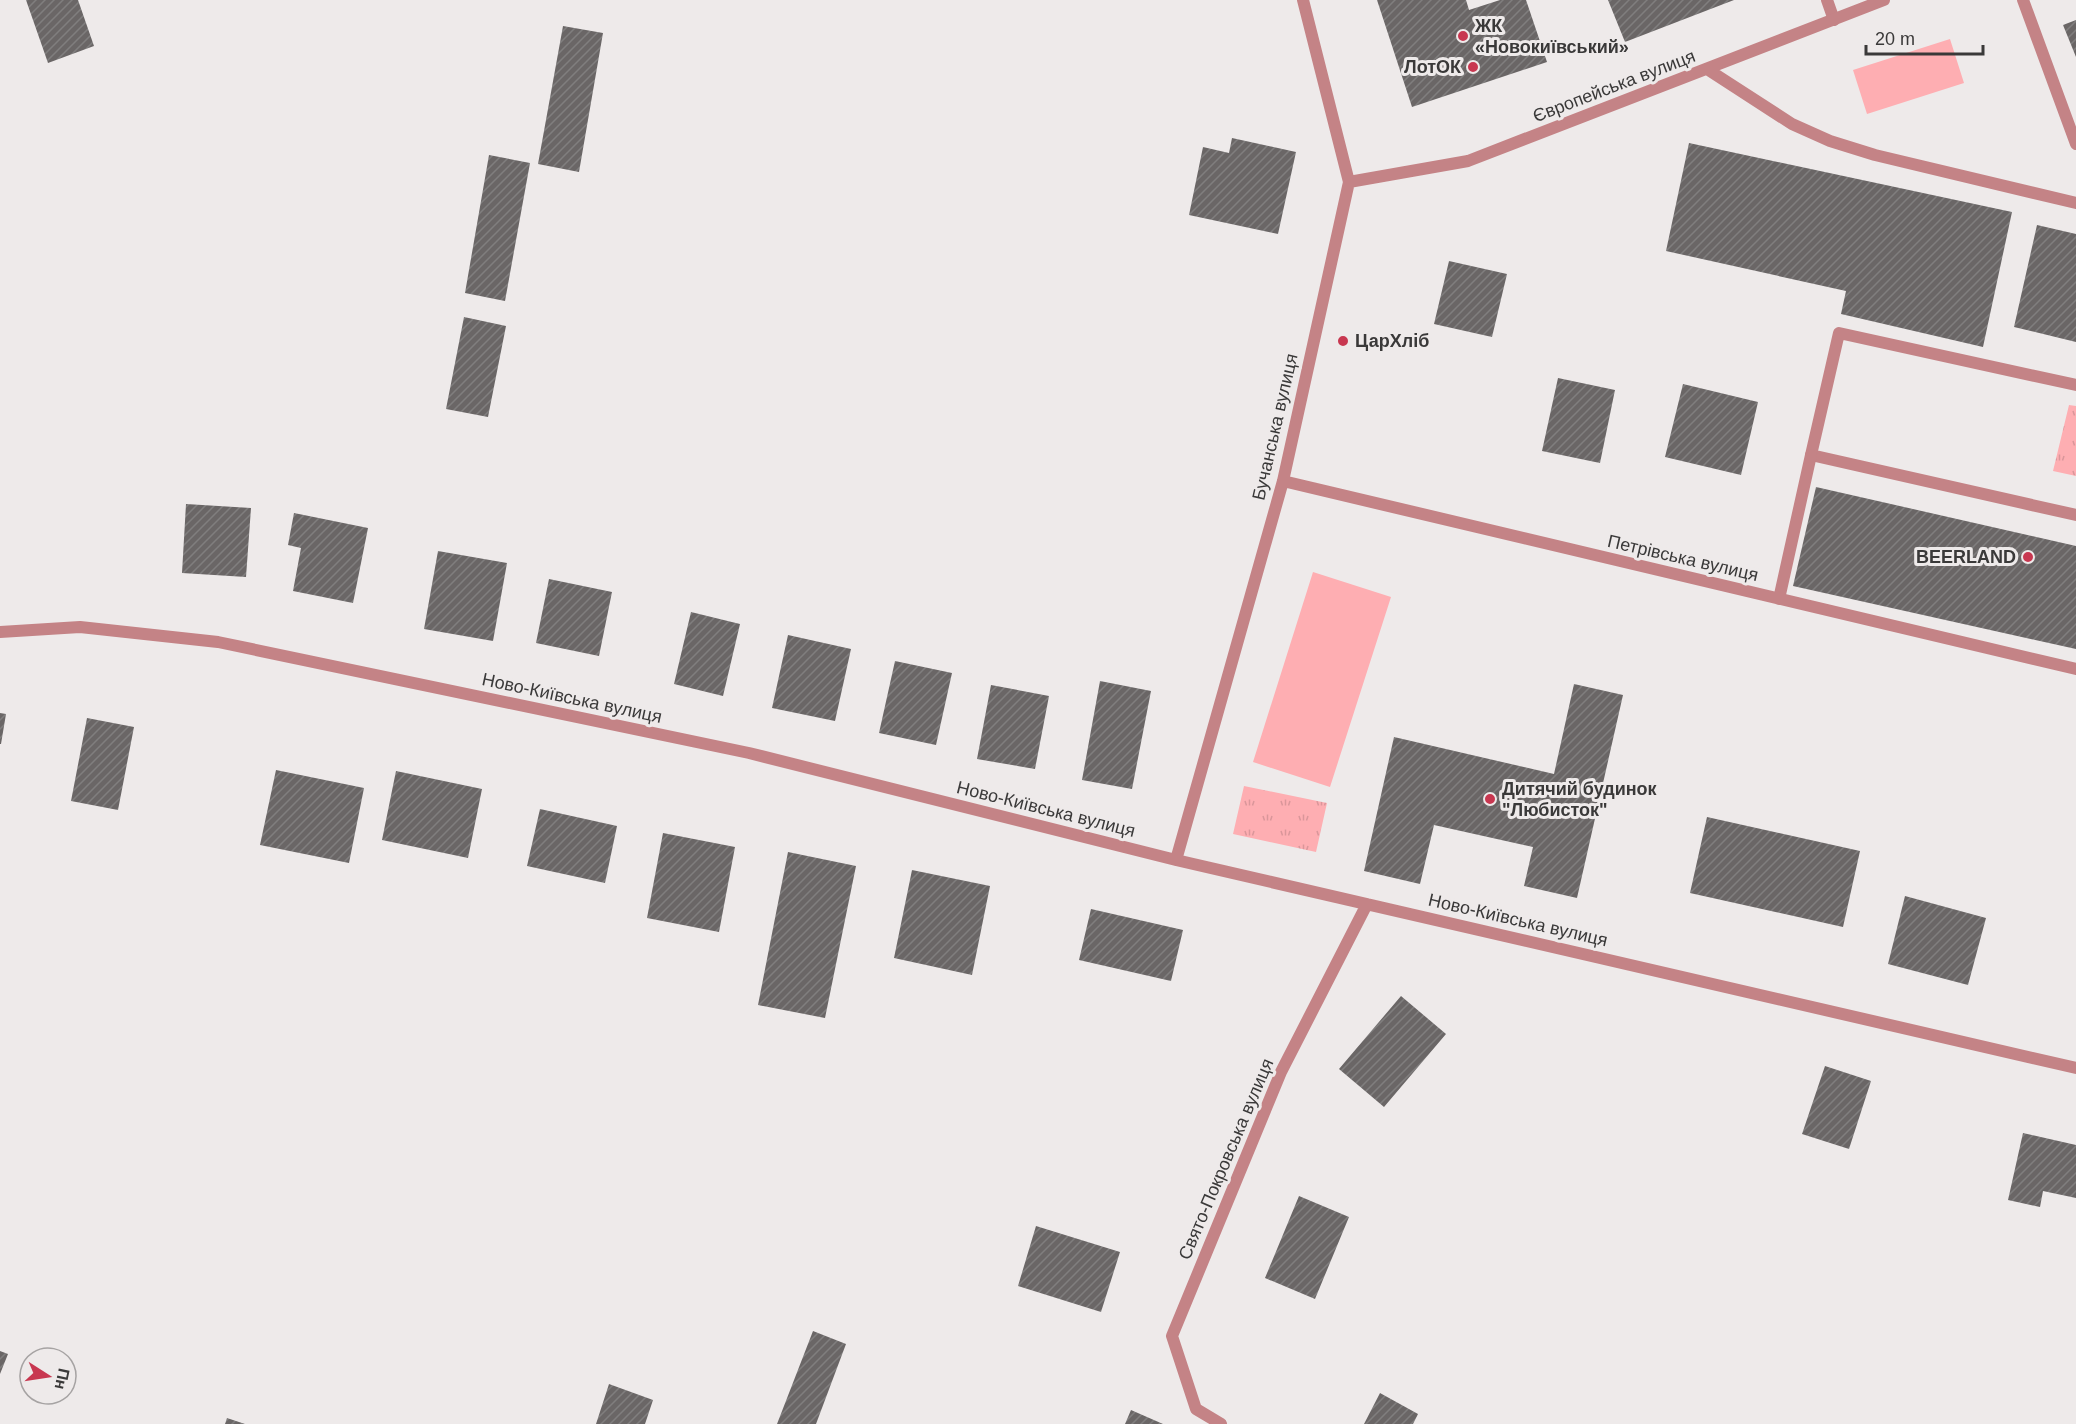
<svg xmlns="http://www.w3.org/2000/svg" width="2076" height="1424" font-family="Helvetica,sans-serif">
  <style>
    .park { fill: url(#park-tufts) }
    .pitch { fill: #feaeb2 }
    .building { fill: url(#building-hatch) }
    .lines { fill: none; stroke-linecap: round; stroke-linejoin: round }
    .lane { stroke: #c48386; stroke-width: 12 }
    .street { stroke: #c48386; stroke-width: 12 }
    .poi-dot { fill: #c83750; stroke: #eeeaea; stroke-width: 2 }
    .labels { text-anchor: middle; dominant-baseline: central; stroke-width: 6; stroke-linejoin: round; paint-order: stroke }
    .poi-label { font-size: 18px; font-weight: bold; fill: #3a3939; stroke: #eeeaea; text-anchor: start }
    .street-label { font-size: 18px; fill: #3a3939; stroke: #eeeaea }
  </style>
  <defs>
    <pattern id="park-tufts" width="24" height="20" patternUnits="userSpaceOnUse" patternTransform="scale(1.5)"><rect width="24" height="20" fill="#feaeb2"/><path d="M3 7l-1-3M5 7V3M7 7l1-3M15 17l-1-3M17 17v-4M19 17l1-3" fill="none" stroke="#da969a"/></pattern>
    <pattern id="building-hatch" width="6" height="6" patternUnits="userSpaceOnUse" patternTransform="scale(1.5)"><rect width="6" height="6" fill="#6a6666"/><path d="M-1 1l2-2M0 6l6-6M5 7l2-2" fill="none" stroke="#807e7e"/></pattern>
  </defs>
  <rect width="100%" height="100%" fill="#eeeaea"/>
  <path class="park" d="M2069,405L2076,406V476L2053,471Z
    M1244,786L1327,803L1316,852L1233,834Z"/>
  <path class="pitch" d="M1950,39L1964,83L1867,114L1853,70Z
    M1313,572L1391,597L1330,787L1253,762Z"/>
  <path class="building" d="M26,0H78L94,46L48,63Z
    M1377,0H1466L1469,10L1500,0H1526L1547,62L1412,107Z
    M1608,0H1734L1625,42Z
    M2076,20V57L2063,25Z
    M563,26L603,33L579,172L538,164Z
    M1232,138L1296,152L1278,234L1189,215L1203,147L1229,153Z
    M1689,143L2012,212L1983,347L1841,314L1846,291L1666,251Z
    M489,155L530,163L505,301L465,293Z
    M2037,225L2076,234V342L2014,327Z
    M1449,261L1507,274L1492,337L1434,324Z
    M464,317L506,326L488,417L446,409Z
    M1558,378L1615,390L1600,463L1542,451Z
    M1683,384L1758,402L1741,475L1665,457Z
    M1816,487L2076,546V649L1793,586Z
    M186,504L251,508L246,577L182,573Z
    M294,513L368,528L353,603L293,591L301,548L288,545Z
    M438,551L507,563L493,641L424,629Z
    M549,579L612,592L599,656L536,643Z
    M691,612L740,624L723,696L674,684Z
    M788,635L851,649L835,721L772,708Z
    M895,661L952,673L936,745L879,733Z
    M1100,681L1151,691L1132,789L1082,780Z
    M1574,684L1623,695L1577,898L1524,886L1533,847L1434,825L1420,884L1364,871L1394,737L1554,774Z
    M991,685L1049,696L1035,769L977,759Z
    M0,713L6,714L1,744H0Z
    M87,718L134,727L118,810L71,801Z
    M276,770L364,788L349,863L260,845Z
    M396,771L482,789L468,858L382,840Z
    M540,809L617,826L605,883L527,866Z
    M1707,817L1860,851L1843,927L1690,893Z
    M663,833L735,847L719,932L647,918Z
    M788,852L856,866L825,1018L758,1005Z
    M912,870L990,886L972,975L894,958Z
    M1905,896L1986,918L1968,985L1888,964Z
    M1091,909L1183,930L1171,981L1079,960Z
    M1401,996L1446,1034L1384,1107L1339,1069Z
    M1825,1066L1871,1081L1849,1149L1802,1134Z
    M2023,1133L2076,1145V1198L2043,1191L2040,1207L2008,1200Z
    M1299,1196L1349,1217L1315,1299L1265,1278Z
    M1036,1226L1120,1252L1101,1312L1018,1286Z
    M813,1331L846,1344L816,1424H777Z
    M0,1351L8,1354L0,1374Z
    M609,1384L653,1400L645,1424H596Z
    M1380,1393L1418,1414L1413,1424H1364Z
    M1131,1410L1163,1424H1125Z
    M227,1418L245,1424H225Z"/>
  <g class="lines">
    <path class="lane" d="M1827,0L1834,20
      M2076,385L1839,333L1811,455L2076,515"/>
    <path class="street" d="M2023,0L2076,144
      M1707,69L1792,124L1830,141L1875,155L2076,203
      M1349,182L1468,161L1884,0
      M1283,481L2076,669
      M1779,599L1811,455
      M0,632L80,627L218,642L749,753L1176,860L2076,1068
      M1176,860L1283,481L1349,182L1303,0
      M1221,1424L1196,1409L1172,1336L1281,1072L1367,904"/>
  </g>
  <g class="poi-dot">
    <circle cx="1463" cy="36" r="6"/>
    <circle cx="1473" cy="67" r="6"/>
    <circle cx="1343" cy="341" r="6"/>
    <circle cx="2028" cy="557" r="6"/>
    <circle cx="1490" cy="799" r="6"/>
  </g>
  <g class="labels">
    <g class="poi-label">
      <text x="1475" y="26">ЖК<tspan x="1475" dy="21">«Новокиївський»</tspan></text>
      <text x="1461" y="67" text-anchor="end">ЛотОК</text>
      <text x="1355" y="341">ЦарХліб</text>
      <text x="2016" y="557" text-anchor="end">BEERLAND</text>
      <text x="1502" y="789">Дитячий будинок<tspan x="1502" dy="21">"Любисток"</tspan></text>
    </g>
    <g class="street-label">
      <text transform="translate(1614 86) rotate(-21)">Європейська вулиця</text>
      <text transform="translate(1275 427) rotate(-77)">Бучанська вулиця</text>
      <text transform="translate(1683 558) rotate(13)">Петрівська вулиця</text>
      <text transform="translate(572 698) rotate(12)">Ново-Київська вулиця</text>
      <text transform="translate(1046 809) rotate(14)">Ново-Київська вулиця</text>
      <text transform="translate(1518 920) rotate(13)">Ново-Київська вулиця</text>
      <text transform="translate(1226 1159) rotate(-67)">Свято-Покровська вулиця</text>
    </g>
  </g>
  <g transform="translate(48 1376) rotate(102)"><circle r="28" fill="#eeeaea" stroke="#a6a3a3" stroke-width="1.5"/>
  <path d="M0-4.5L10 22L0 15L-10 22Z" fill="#c83750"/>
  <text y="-9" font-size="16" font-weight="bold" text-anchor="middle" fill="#3a3939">Пн</text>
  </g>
  <path d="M1866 45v9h117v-9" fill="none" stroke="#3a3939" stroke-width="3"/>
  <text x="1875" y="45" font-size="18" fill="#3a3939" stroke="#eeeaea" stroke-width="4.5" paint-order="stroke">20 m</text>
</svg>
